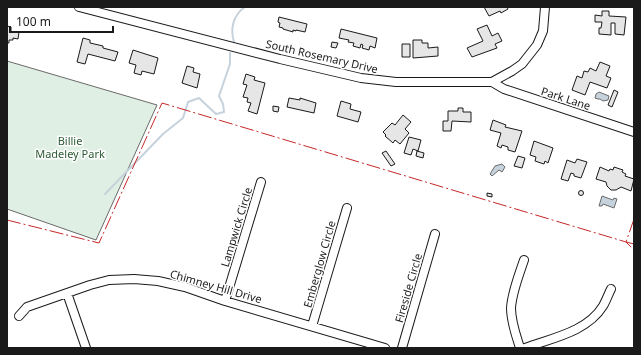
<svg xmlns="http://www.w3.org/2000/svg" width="641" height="355" font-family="'Noto Sans',sans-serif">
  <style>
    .green { fill: #e0efe3; stroke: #6a6a6a }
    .water { fill: #c6d2dc; stroke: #6a6a6a }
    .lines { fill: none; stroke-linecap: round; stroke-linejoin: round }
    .stream { stroke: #c6d2dc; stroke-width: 2 }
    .building { fill: #e6e6e6; stroke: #1a1a1a }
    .minor-casing { stroke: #1a1a1a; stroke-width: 10 }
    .minor { stroke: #fff; stroke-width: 8 }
    .power { stroke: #c62828; stroke-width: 1; stroke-dasharray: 14 3 2 3; stroke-linecap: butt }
    .labels { text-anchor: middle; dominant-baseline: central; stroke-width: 3; stroke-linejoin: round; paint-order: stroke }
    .street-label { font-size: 11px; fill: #1a1a1a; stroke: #fff }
    .park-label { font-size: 11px; fill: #2b5a34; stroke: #fff }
  </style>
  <rect width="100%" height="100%" fill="#fff"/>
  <path class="green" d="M7,61L157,105L96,240L7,209Z"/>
  <path class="water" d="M599,92L609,96L608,100L603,101L600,99H598L595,98L596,94Z
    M502,164L505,167L502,172L499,170L492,176L490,174L495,166Z
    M602,196L613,200L614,198L617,199L614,208L603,204L602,206H599Z"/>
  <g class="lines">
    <path class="stream" d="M234,42C230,29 233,15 245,7
      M105,194L163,134L183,118L188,102L199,98L216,114L224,112L223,104L219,96L230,64V53"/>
  </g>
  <path class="building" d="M484,7H507L508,9L501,13L500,11L489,16Z
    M602,11H609V16L626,17L624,35L615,34V23H611V35L599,34V28H601L602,22H595V15L602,16Z
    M279,17L307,24L305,32L296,30V31L293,30V32L283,29V28L279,27L280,23L278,22Z
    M487,25L492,36L498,33L502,41L495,44L497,48L472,57L467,48L483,41L477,29Z
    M7,26L11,27V32H19L18,39L13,38V40H9V43H7Z
    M341,29L377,38L375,48L370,46L369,50L362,48L363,45L361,44L360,48L353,46L354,43L348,42L349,40L339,38Z
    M83,38L90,40V43L103,46V48L118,52L115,61L88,54L85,64L77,62Z
    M413,40H422V43H428V48L438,47V56L413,58Z
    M332,42L338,43L336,48L331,47Z
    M402,44H410V57H402Z
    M133,50L158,58L154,74L142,71L141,75L134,73L136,65L129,63Z
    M600,62L610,66L606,76L611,78L607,88L590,82L585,95L572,90L577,76L582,78L584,71L588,72L590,68L596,71Z
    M187,66L194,68L193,72L200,74L197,88L182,83Z
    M246,74L255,77L254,80L265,83L257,114L248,111L251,103L247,102L248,98L243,97L247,85L243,84Z
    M614,90L618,92L612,107L608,105Z
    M289,98L300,100V98L316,103L314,113L287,107Z
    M341,101L351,104L350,109L361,112L358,122L337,116Z
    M273,106L279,107L278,112L273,111Z
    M458,108H463V112H471V122L452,121L451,131H443V121H448V111H458Z
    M403,115L411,122L405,129L409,133L400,144L395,140L393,143L385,136L386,135L383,132L392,123L395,125Z
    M493,120L506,125L505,127L522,131L515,152L508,150V147L502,145L501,148L497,146L501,133L490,130Z
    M409,137L421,140L418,151L413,149L411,155L404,153Z
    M534,141L553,148L548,163L545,161L544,164L535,161L536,157L530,155Z
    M386,151L395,164L391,166L382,153Z
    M417,151L424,153L423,158L416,156Z
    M518,156L525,158L522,168L514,166Z
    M577,159L587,162L581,178L574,176V174L571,173L568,181L561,179L567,160L575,163Z
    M600,167L609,171L610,169L613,170L614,167L623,170L622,172L626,174L625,176L634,179L631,191L621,187L616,190H611L607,186L606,182L596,179Z
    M578.5 193a2.5 2.5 0 1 1 5 0a2.5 2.5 0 1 1-5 0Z
    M487,193L492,194V197L487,196Z"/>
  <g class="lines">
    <g class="minor-casing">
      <path id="minor" d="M79,7L280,59L361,78L396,82H492L512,71L522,64L537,45L543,31L545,7
        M492,82L504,89L634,132
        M67,293L86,348
        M225,301L261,182
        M19,316L27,307L90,285L109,280L134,279L158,281L185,287L225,301L385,348
        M312,326L347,208
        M402,348L435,234
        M520,348C516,335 511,322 511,308C512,292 519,275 524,260
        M525,348C552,338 587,332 603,306C606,301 608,295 611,289"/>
    </g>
    <use href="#minor" class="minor"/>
    <path class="power" d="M634,219L626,242L634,244
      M7,220L99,243L162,103L626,242L634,250"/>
  </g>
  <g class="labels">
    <g class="street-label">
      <text transform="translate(322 56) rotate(13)">South Rosemary Drive</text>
      <text transform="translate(566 98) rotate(18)">Park Lane</text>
      <text transform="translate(236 227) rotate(-73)">Lampwick Circle</text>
      <text transform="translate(319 264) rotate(-74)">Emberglow Circle</text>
      <text transform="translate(216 286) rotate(16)">Chimney Hill Drive</text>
      <text transform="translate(408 288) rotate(-74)">Fireside Circle</text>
    </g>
    <g class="park-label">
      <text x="70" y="140">Billie<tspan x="70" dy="13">Madeley Park</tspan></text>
    </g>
  </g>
  <rect width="641" height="355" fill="none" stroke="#1a1a1a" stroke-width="16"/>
  <path d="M10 26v6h103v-6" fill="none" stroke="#1a1a1a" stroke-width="2"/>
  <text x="16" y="26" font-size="12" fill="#1a1a1a" stroke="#ffffff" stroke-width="3" paint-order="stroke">100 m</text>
</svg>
